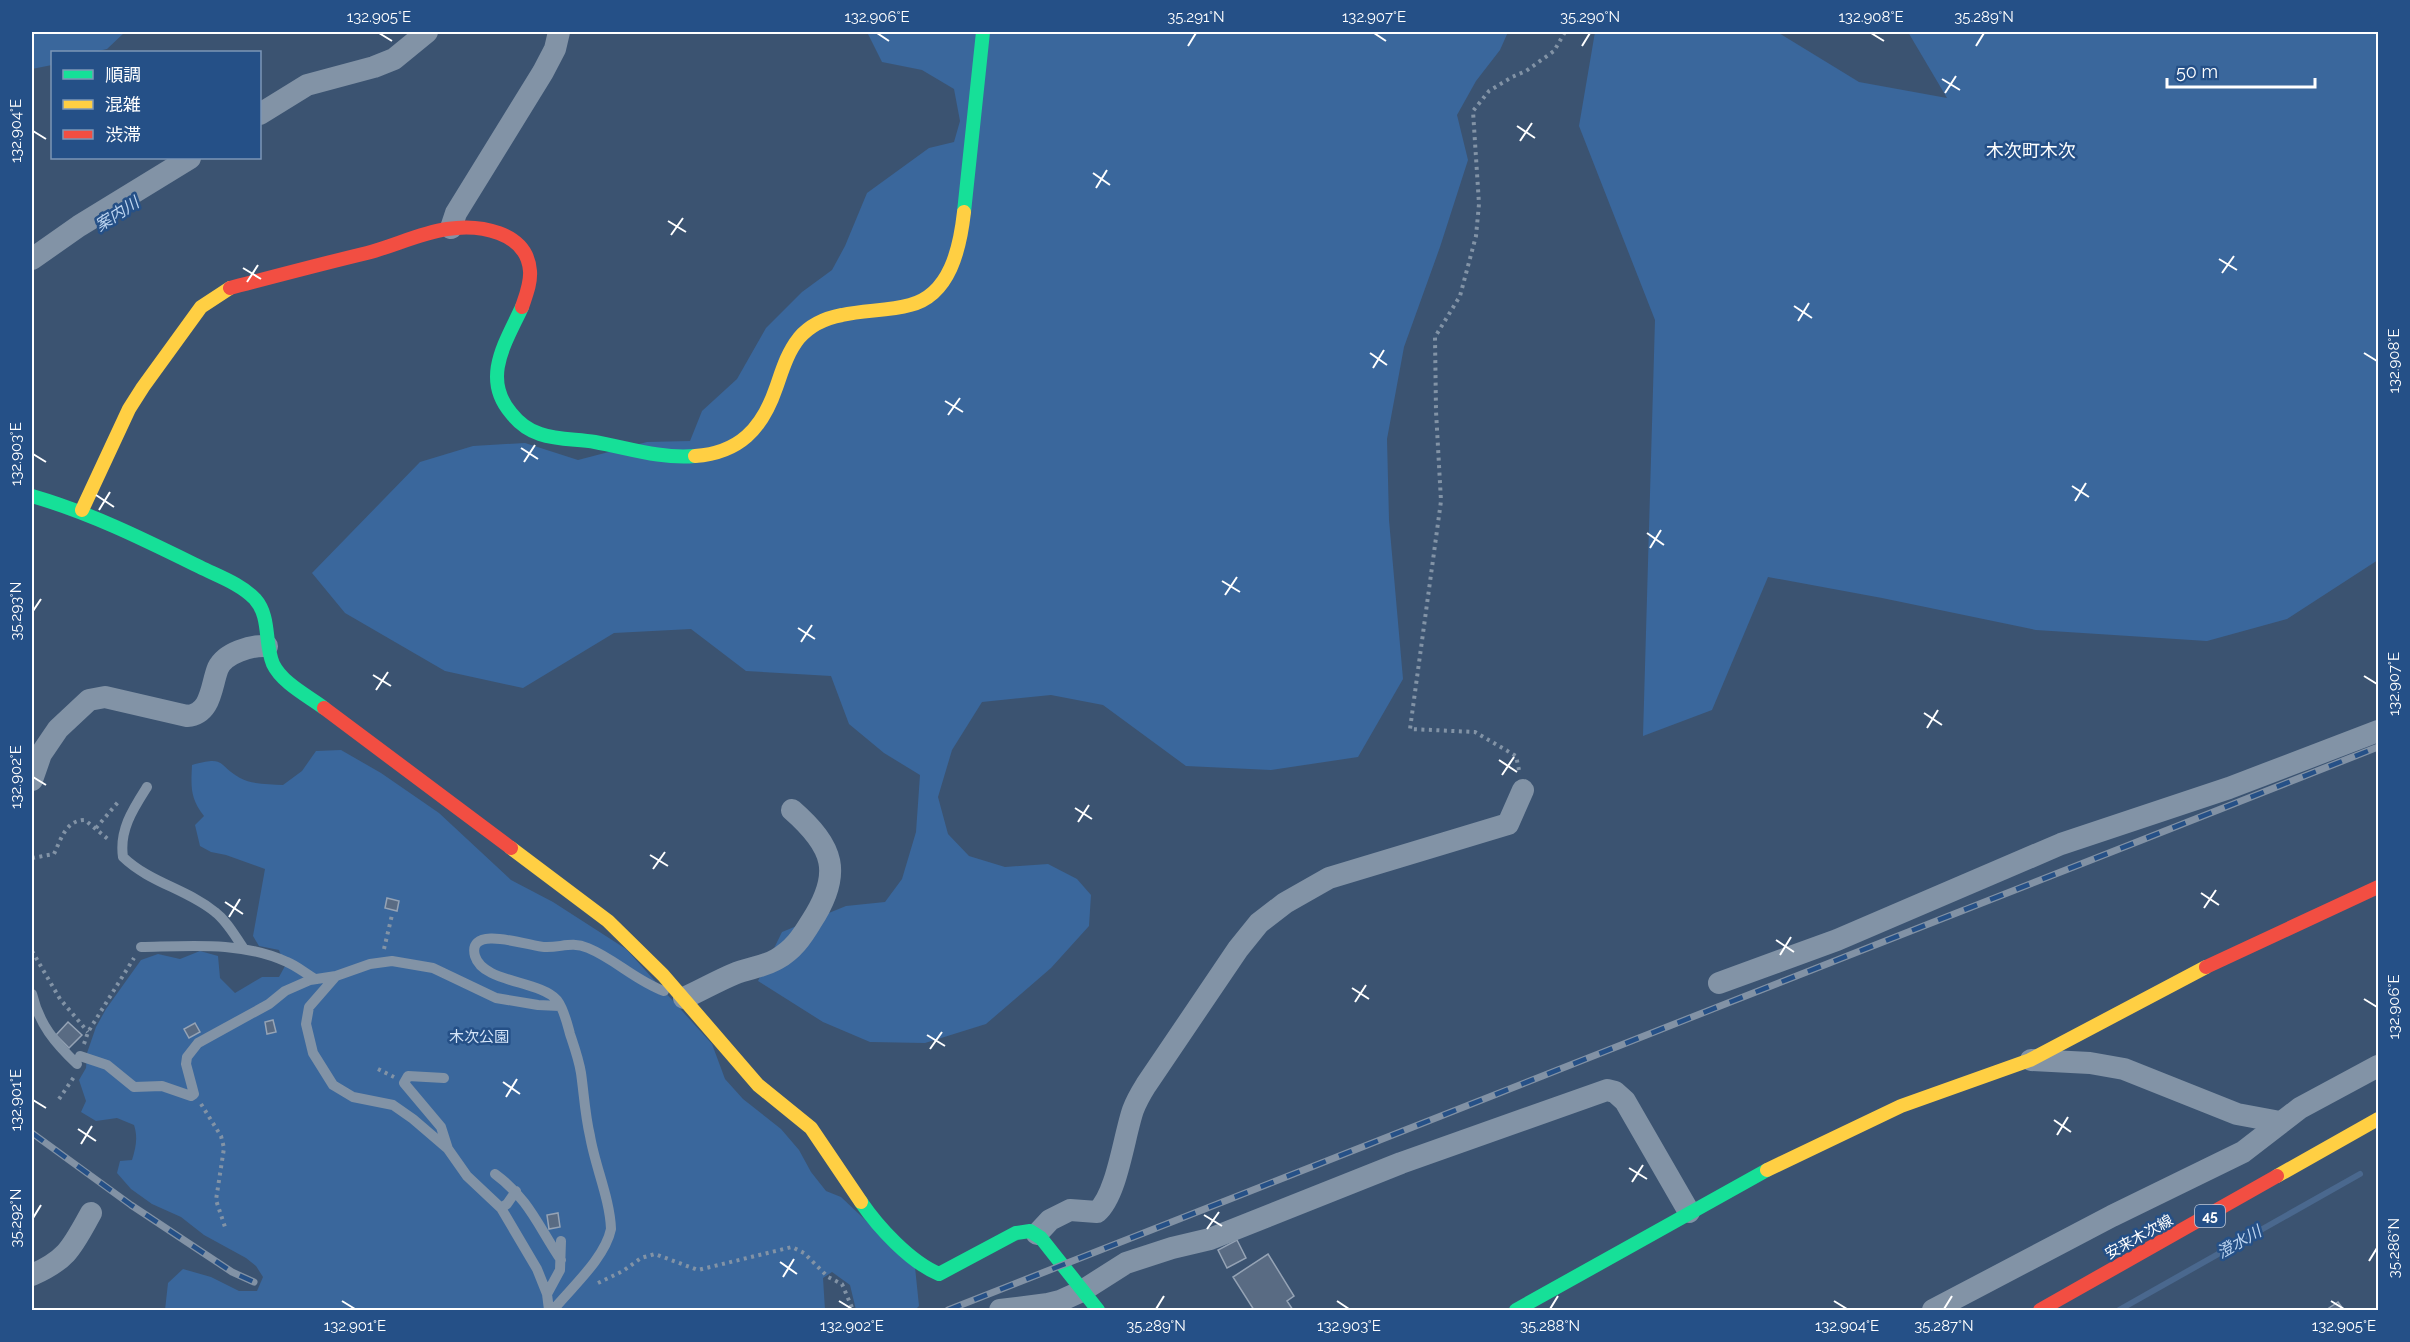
<svg xmlns="http://www.w3.org/2000/svg" width="2410" height="1342" font-family="Raleway,'Noto Sans JP',sans-serif">
  <style>
    .green { fill: #3a679c }
    .lines { fill: none; stroke-linecap: round; stroke-linejoin: round }
    .stream { stroke: #4a688e; stroke-width: 6 }
    .building { fill: #596b83; stroke: #95a3b5; stroke-width: 1.5 }
    .path { stroke: #8293a6; stroke-width: 4; stroke-dasharray: 3 4.5; stroke-linecap: butt }
    .lane { stroke: #8293a6; stroke-width: 10 }
    .street { stroke: #8293a6; stroke-width: 22 }
    .fast { stroke: #16e098; stroke-width: 14 }
    .slow { stroke: #ffcf43; stroke-width: 14 }
    .jam { stroke: #f24e42; stroke-width: 14 }
    .rail-casing { stroke: #8292a5; stroke-width: 7 }
    .rail { stroke: #255087; stroke-width: 4.5; stroke-dasharray: 14; stroke-linecap: butt }
    .ticks { fill: none; stroke: #fff; stroke-width: 2 }
    .labels { text-anchor: middle; dominant-baseline: central; stroke-width: 5; stroke-linejoin: round; paint-order: stroke }
    .shield { fill: #255087; stroke: #becadb; stroke-width: 1.5 }
    .shield-label { font-size: 14px; font-weight: bold; fill: #fff }
    .park-label { font-size: 15px; fill: #d4e4f7; stroke: #255087 }
    .street-label { font-size: 15px; fill: #fff; stroke: #255087 }
    .water-label { font-size: 16px; font-style: italic; fill: #bcd4f0; stroke: #255087 }
    .quarter-label { font-size: 18px; fill: #fff; stroke: #255087 }
    .neatline { fill: none; stroke: #fff; stroke-width: 2 }
    .ticks-label { font-size: 15px; text-anchor: middle; fill: #fff }
  </style>
  <rect width="100%" height="100%" fill="#3b5371"/>
  <path class="green" d="M32,32H125L107,49L94,52H52V65L32,69Z
    M867,32H1508L1500,50L1476,81L1457,115L1468,160L1440,247L1404,347L1387,439L1389,520L1403,679L1358,757L1271,770L1186,766L1103,705L1051,695L982,702L952,750L938,797L948,834L969,856L1005,867L1048,864L1077,879L1091,895L1089,926L1051,968L986,1024L925,1043L870,1042L823,1022L758,981L782,932L846,906L885,902L902,879L916,832L920,775L884,753L849,724L831,676L746,671L691,629L614,633L523,688L445,671L345,613L312,573L420,462L473,446L525,443L578,460L647,442L690,441L702,411L737,379L766,328L802,292L832,270L845,246L867,193L929,148L954,142L960,121L954,89L922,70L882,62Z
    M1595,32H1777L1859,82L1947,98L1908,32H2378V560L2287,619L2207,641L2036,630L1882,598L1768,577L1712,710L1643,736L1655,320L1579,126Z
    M341,750L381,773L439,813L511,880L553,902L626,949L712,1044L725,1079L743,1099L781,1129L799,1150L811,1172L826,1191L841,1197L915,1267L919,1306L915,1310H856L850,1285L832,1272L823,1278L825,1310H165L168,1283L183,1269L211,1277L239,1291H257L263,1277L256,1266L246,1258L204,1235L181,1217L152,1204L131,1189L117,1173L120,1161L132,1160C136,1147 138,1138 134,1125L117,1118L96,1121L81,1112L86,1101L79,1080L86,1068L87,1053L96,1027L106,1009L141,960L158,954L180,959L200,951L218,956L220,978L235,993L262,977H279L285,966L279,950L259,946L253,936L265,869L226,855L211,852L200,846L195,825L204,816C190,798 191,787 192,765C226,755 217,765 240,778C253,785 269,784 283,785L302,771L316,751Z"/>
  <g class="lines">
    <path class="stream" d="M2119,1310L2360,1174"/>
  </g>
  <path class="building" d="M387,898L399,901L397,911L385,908Z
    M273,1020L276,1032L267,1034L265,1022Z
    M68,1022L82,1035L69,1048L56,1035Z
    M195,1023L200,1032L189,1038L184,1029Z
    M558,1213L560,1227L549,1229L547,1215Z
    M1237,1240L1246,1258L1227,1268L1218,1250Z
    M1268,1254L1294,1296L1287,1301L1293,1310H1254L1233,1277Z
    M2338,1302L2344,1310H2326Z"/>
  <g class="lines">
    <path class="path" d="M1519,770L1516,756L1475,732L1410,729L1441,501L1436,411L1435,337L1460,296L1476,236L1479,204L1473,111L1489,91L1512,77L1526,71L1554,51L1565,32
      M96,828L119,801
      M32,858L54,854C61,839 66,820 85,820L109,840
      M384,949L392,915
      M32,951L60,999L88,1032
      M84,1044L88,1032L134,958
      M378,1069L394,1077
      M59,1099L74,1077
      M201,1104L221,1136L224,1148L216,1200L225,1227
      M598,1283L623,1271L641,1258L655,1254L698,1270L792,1247L804,1253L828,1277L842,1284L853,1310"/>
    <path class="lane" d="M147,787C133,809 119,830 123,857C150,883 187,889 215,912C227,921 235,936 244,949
      M141,947C190,946 242,941 287,962C297,966 306,974 315,979
      M32,994C39,1024 55,1043 77,1064
      M80,1056L107,1065L134,1087L162,1086L191,1096L194,1094L186,1064L187,1057L198,1043L269,1004L285,991L310,980L336,976
      M444,1078L408,1076L404,1083L441,1127L448,1149
      M495,1174C529,1199 538,1226 561,1260
      M501,1208L507,1204L516,1191
      M547,1294L560,1270L561,1241
      M549,1310L547,1294L537,1269L501,1208L467,1176L448,1149L413,1119L393,1105L353,1097L333,1085L313,1053L306,1024L309,1007L336,976L370,964L392,961L433,968L496,998L538,1005L560,1006
      M553,1310C572,1287 605,1258 611,1229C610,1199 595,1166 590,1136C585,1115 584,1094 581,1073C579,1060 574,1046 570,1034C567,1023 564,1009 557,1000C539,980 483,983 475,956C466,923 532,947 544,947C561,948 571,941 588,948C615,959 636,981 664,991"/>
    <path class="street" d="M260,114L307,85L374,67L394,59L427,32
      M451,228L456,213L543,72L555,49L559,32
      M32,259L79,226L190,158
      M32,780L41,754L58,729L89,700L105,697L187,716C212,714 211,685 218,668C225,653 251,645 267,646
      M1719,983L1837,940L2061,844L2229,788L2378,731
      M684,998C700,991 717,981 734,974C748,968 764,967 777,959C793,950 802,937 811,922C843,873 834,847 792,810
      M2031,1060L2090,1063L2124,1069L2237,1114L2280,1122
      M1037,1234L1050,1220L1070,1210L1097,1212C1117,1195 1124,1136 1133,1110C1136,1102 1141,1093 1146,1085L1238,949L1259,923L1285,903L1329,878L1508,824L1523,790
      M32,1275C68,1259 72,1247 91,1213
      M1000,1310L1048,1304L1060,1301L1082,1291L1126,1263L1172,1248L1210,1239L1401,1163L1607,1090L1615,1092L1625,1101L1689,1212
      M1933,1310L2112,1216L2243,1152L2300,1108L2378,1066"/>
    <path class="fast" d="M964,212L983,32
      M522,307C506,342 481,378 511,413C518,422 528,430 540,434C558,440 577,439 595,442C628,448 661,459 695,456
      M32,496C91,513 145,540 200,567C218,576 241,584 255,599C271,617 264,643 273,664C282,683 308,696 324,708
      M861,1202C878,1227 910,1262 939,1274L1016,1233L1030,1231L1041,1238L1098,1310
      M1516,1310L1767,1170"/>
    <path class="slow" d="M695,456C739,453 762,429 776,388C782,371 787,353 799,338C810,325 826,318 842,315C865,310 888,311 910,305C950,295 960,248 964,212
      M82,510L129,409L143,387L201,307L230,288
      M511,848L608,921L663,975L758,1085L811,1128L861,1202
      M1767,1170L1901,1106L2030,1060L2206,967
      M2277,1176L2378,1119"/>
    <path class="jam" d="M230,288C276,276 321,264 367,253C394,246 420,233 447,229C478,224 527,231 530,271C531,283 526,295 522,307
      M324,708L511,848
      M2206,967L2378,887
      M2040,1310L2277,1176"/>
    <g class="rail-casing">
      <path id="rail" d="M32,1133L131,1205L232,1272L254,1282
        M948,1310L2378,747"/>
    </g>
    <use href="#rail" class="rail"/>
  </g>
  <path class="ticks" d="M379,33L392,41M877,33L889,41M1374,33L1386,41M1871,33L1884,41M1188,46L1196,33M1582,46L1590,33M1976,46L1984,33M1942,79L1960,90M1945,93L1956,76M1517,126L1535,138M33,131L46,139M1520,141L1532,123M1093,173L1110,185M1096,188L1107,170M668,221L686,232M671,235L683,218M2219,259L2237,270M243,268L261,279M2222,273L2234,256M247,282L258,265M1794,306L1812,318M1798,321L1809,303M1370,353L1387,365M2364,353L2377,361M1373,368L1384,350M945,401L963,412M948,415L960,398M521,448L538,459M33,454L46,462M524,462L535,445M2072,486L2089,497M96,495L114,507M2075,501L2086,483M99,510L110,492M1647,533L1664,545M1650,548L1661,530M1222,581L1240,592M1225,595L1237,577M33,611L41,599M798,628L815,639M801,642L812,625M373,675L391,686M2364,676L2377,684M376,690L388,672M1924,713L1942,725M1927,728L1938,710M1499,760L1517,772M1502,775L1514,757M33,777L46,785M1075,808L1092,819M1078,822L1089,805M650,855L668,866M653,869L665,852M2201,893L2219,905M225,902L243,914M2204,908L2216,890M229,917L240,899M1776,940L1794,952M1780,955L1791,937M1352,988L1369,999M2364,999L2377,1007M1355,1002L1366,985M927,1035L945,1046M930,1049L942,1032M503,1082L520,1094M506,1097L517,1079M33,1100L46,1108M2054,1120L2071,1132M78,1129L96,1141M2057,1135L2068,1117M81,1144L92,1126M1629,1168L1647,1179M1632,1182L1643,1165M1204,1215L1222,1226M33,1218L41,1205M1207,1229L1219,1212M2369,1261L2377,1248M780,1262L797,1274M783,1277L794,1259M342,1301L355,1309M839,1301L852,1309M1337,1301L1349,1309M1834,1301L1847,1309M2331,1301L2344,1309M1156,1309L1164,1296M1550,1309L1558,1296M1944,1309L1952,1296"/>
  <g class="labels">
    <rect class="shield" x="2195" y="1205" width="30" height="22" rx="4.5"/>
    <g class="shield-label">
      <text x="2210" y="1216">45</text>
    </g>
    <g class="park-label">
      <text x="479" y="1037">木次公園</text>
    </g>
    <g class="street-label">
      <text transform="translate(2139 1237) rotate(-29)">安来木次線</text>
    </g>
    <g class="water-label">
      <text transform="translate(117 214) rotate(-33)">案内川</text>
      <text transform="translate(2239 1242) rotate(-30)">澄水川</text>
    </g>
    <g class="quarter-label">
      <text x="2031" y="150">木次町木次</text>
    </g>
  </g>
  <rect width="2410" height="1342" fill="none" stroke="#255087" stroke-width="66"/>
  <rect x="51" y="51" width="210" height="108" fill="#255087" stroke="#7c96b7" stroke-width="1.5"/>
  <rect x="63" y="70" width="30" height="9" fill="#16e098" stroke="#7c96b7" stroke-width="1.5"/>
  <text x="105" y="81" font-size="18" fill="#ffffff">順調</text>
  <rect x="63" y="100" width="30" height="9" fill="#ffcf43" stroke="#7c96b7" stroke-width="1.5"/>
  <text x="105" y="111" font-size="18" fill="#ffffff">混雑</text>
  <rect x="63" y="130" width="30" height="9" fill="#f24e42" stroke="#7c96b7" stroke-width="1.5"/>
  <text x="105" y="141" font-size="18" fill="#ffffff">渋滞</text>
  <path d="M2167 78v9h148v-9" fill="none" stroke="#ffffff" stroke-width="3"/>
  <text x="2176" y="78" font-size="18" fill="#ffffff" stroke="#255087" stroke-width="4.5" paint-order="stroke">50 m</text>
  <rect x="33" y="33" width="2344" height="1276" class="neatline"/>
  <g class="ticks-label">
    <text x="379" y="22">132.905°E</text>
    <text x="877" y="22">132.906°E</text>
    <text x="1196" y="22">35.291°N</text>
    <text x="1374" y="22">132.907°E</text>
    <text x="1590" y="22">35.290°N</text>
    <text x="1871" y="22">132.908°E</text>
    <text x="1984" y="22">35.289°N</text>
    <text transform="translate(16 131) rotate(-90)" y="5">132.904°E</text>
    <text transform="translate(2394 361) rotate(-90)" y="5">132.908°E</text>
    <text transform="translate(16 454) rotate(-90)" y="5">132.903°E</text>
    <text transform="translate(16 611) rotate(-90)" y="5">35.293°N</text>
    <text transform="translate(2394 684) rotate(-90)" y="5">132.907°E</text>
    <text transform="translate(16 777) rotate(-90)" y="5">132.902°E</text>
    <text transform="translate(2394 1007) rotate(-90)" y="5">132.906°E</text>
    <text transform="translate(16 1100) rotate(-90)" y="5">132.901°E</text>
    <text transform="translate(16 1218) rotate(-90)" y="5">35.292°N</text>
    <text transform="translate(2394 1248) rotate(-90)" y="5">35.286°N</text>
    <text x="355" y="1331">132.901°E</text>
    <text x="852" y="1331">132.902°E</text>
    <text x="1156" y="1331">35.289°N</text>
    <text x="1349" y="1331">132.903°E</text>
    <text x="1550" y="1331">35.288°N</text>
    <text x="1847" y="1331">132.904°E</text>
    <text x="1944" y="1331">35.287°N</text>
    <text x="2344" y="1331">132.905°E</text>
  </g>
</svg>
